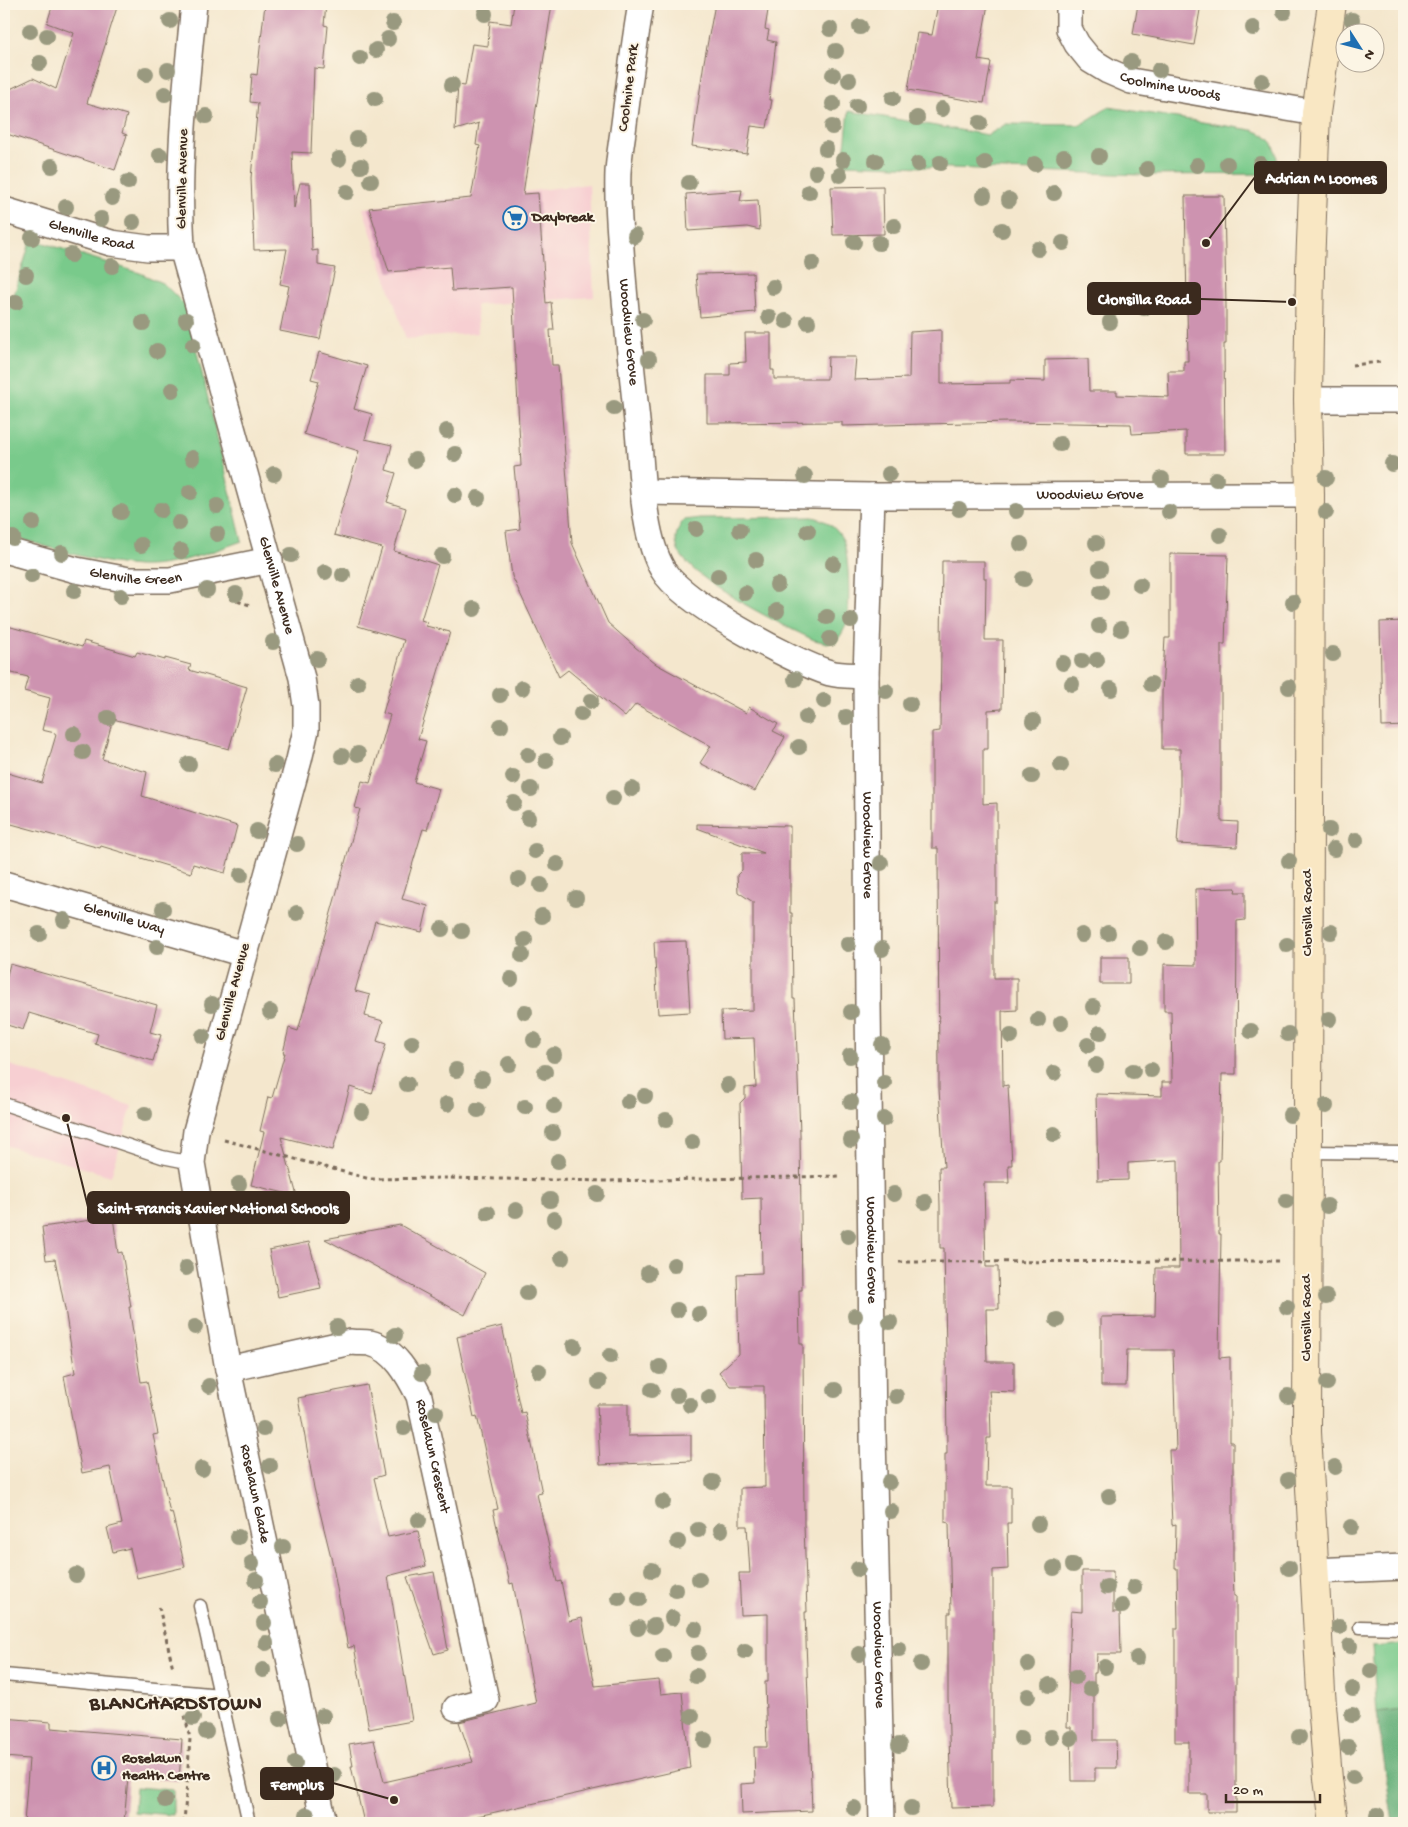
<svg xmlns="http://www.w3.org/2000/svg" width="1408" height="1827" font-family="'Gochi Hand',sans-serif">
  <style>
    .built { fill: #f7cfd2 }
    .green { fill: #79ca8b; stroke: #5a7a54 }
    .forest { fill: #62ae77; stroke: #4e6c4a }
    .building { fill: #cd93b0 }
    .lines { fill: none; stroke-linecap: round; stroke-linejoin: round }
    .lane-casing { stroke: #7c6c5b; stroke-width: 15 }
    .street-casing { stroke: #7c6c5b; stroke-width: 28 }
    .secondary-casing { stroke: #7c6c5b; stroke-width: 30 }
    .path { stroke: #7c6c5b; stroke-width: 3; stroke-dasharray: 4 4; stroke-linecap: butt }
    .lane { stroke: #fff; stroke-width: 12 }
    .street { stroke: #fff; stroke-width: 25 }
    .secondary { stroke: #f9e7c3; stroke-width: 28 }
    .tree { fill: #99997f }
    .labels { text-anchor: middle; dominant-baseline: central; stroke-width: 4; stroke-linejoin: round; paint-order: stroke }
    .street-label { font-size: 15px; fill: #3b2a1e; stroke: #fcf5e5 }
    .poi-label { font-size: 15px; font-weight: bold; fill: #3b2a1e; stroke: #fcf5e5; text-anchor: start }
    .district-label { font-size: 20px; font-weight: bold; letter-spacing: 1px; fill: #3b2a1e; stroke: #fcf5e5 }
    .leader { fill: none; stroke: #3b2a1e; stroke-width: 2 }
    .callout-dot { fill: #3b2a1e; stroke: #fcf5e5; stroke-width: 2 }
    .callout { fill: #3b2a1e; stroke: #3b2a1e; stroke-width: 2 }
    .callout-label { font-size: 16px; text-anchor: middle; font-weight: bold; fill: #fff }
  </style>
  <rect width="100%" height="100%" fill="#fcf5e5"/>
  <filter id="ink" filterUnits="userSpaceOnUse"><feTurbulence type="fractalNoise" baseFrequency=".02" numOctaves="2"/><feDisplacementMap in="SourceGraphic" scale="10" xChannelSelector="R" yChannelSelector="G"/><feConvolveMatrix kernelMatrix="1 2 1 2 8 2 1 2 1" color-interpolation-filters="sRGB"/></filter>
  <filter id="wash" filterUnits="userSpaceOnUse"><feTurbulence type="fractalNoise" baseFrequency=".0096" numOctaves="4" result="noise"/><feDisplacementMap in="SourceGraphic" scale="20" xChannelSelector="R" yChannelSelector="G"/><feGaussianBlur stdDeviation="1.12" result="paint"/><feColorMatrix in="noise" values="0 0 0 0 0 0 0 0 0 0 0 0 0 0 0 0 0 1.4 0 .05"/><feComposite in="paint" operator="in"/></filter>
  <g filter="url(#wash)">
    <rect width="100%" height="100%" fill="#f4e7cd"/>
    <path class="built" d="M589,184L594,297L476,305L478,333L406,339L363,208L461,199Z
      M4,1063L132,1106L111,1176L4,1145Z"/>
    <path class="green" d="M1109,107L1252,130C1278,139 1276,149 1278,174L1141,175L843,164L849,111L988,135L1006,124L1080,125Z
      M31,239L140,273L164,284L186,306L242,541C211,552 171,568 138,566C93,563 47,546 4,534V328Z
      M813,517C826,520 836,527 843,540C849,553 851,610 846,625C844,631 840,636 836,642L828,643L814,640C780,624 705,587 683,558C673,545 674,532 684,520L700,518Z
      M1404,1644V1710L1377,1713L1372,1647Z
      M136,1787L173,1790V1815L134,1812Z"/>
    <path class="forest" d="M1404,1710V1823H1393L1377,1713Z"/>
    <g id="blocks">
      <path class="building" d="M53,4H118L87,103L127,115L122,133L127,135L115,170L4,133V92L33,78L56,89L74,33L47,23Z
        M265,4H326L324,25L328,26L324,69L314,68L311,153L292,152L294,208L300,183H310L312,251L318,250V265L335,268L320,339L280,331L289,286L280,284L287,249L254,250L251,178L258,103L250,102L252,74L257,75Z
        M514,4H552L523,194L538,193L546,303L551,302L554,330H550L552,365H558L572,543L608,623L635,647L656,664L746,713L749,707L778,724L773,731L785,737L755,791L700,763L711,746L636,704L625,717L568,670L559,677L512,576L506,531L520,529L514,467L521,466L512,287L452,291L450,267L389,272L369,208L471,198L480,146L476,145L479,123L455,130L458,85L465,86L472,44L488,46L490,21L511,24Z
        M715,4H769L765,29L769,30L767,40L776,42L769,100H772L767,128L751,126L747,154L692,146L704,62Z
        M938,4H988L978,60L991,62L984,103L908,90L917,33L932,35Z
        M1138,4H1201L1194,45L1133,34Z
        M883,186L884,234L833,235L831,187Z
        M742,190L740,201L758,200L760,230L747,227L688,231L686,194Z
        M1185,196H1224L1226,307V344H1224L1225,454H1186V431L1132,434L1131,424L1009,422L842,426V422L707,423V375H730V363L746,362L745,333H771V370H774V379H827L828,357H856L854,380L909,378L910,332L941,330V384L1010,383V380L1045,381V360L1088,359L1089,391H1117V395L1169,397L1168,371H1184V361H1188Z
        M753,273L755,312L700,317L696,274Z
        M319,352L367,366L354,409L372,414L365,439L392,445L386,470L396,473L387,502L406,508L394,551L438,565L421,620L427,622L426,626L450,632L418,739L426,741L414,782L439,789L427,830L423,829L402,899L428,906L422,932L375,921L355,991L370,995L365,1016L383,1021L377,1041L386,1044L372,1094L350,1087L333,1150L281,1137L297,1196L251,1185L264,1132L260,1131L268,1097L272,1098L285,1053H283L289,1028L298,1031L360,809L355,808L362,781L370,783L390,715L383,713L404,640L358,626L382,548L334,535L359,451L304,434L319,381L311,379Z
        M1170,554L1228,555L1225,644H1221V821L1238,822L1237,847L1177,844L1180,802V749H1162V693L1165,638H1170Z
        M942,561H984V578H986L985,640H1003L1002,709L988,710V749H983V804L997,803V902H994V978H1017V1010L1002,1011L1003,1086L1008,1085L1012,1165H1008L1009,1183H984L986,1267H998L999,1309H986L987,1362H1014V1392L989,1391L990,1399L991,1438H987L986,1486H1011V1523H1007L1008,1569L993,1570V1807L951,1808L948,1697V1613H951L949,1523L945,1522V1454H947L946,1351L944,1248H940V1206L939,1167H944L939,1089L938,848H932V732L940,731Z
        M1404,621V726L1382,727L1380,622Z
        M4,625L82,647L84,641L135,656L137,652L165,660V658L191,665L189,670L247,687L229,749L113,719L102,759L147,772L142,796L237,826L225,873L193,864L191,873L101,846L100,848L4,822V772L42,783L56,735L55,733L42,730L50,698L24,691L28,677L4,671Z
        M697,824L790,826V913H792L793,999H795L800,1134L802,1290H799L800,1344H803L804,1525L807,1612H805L812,1811L742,1814L741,1784L755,1783L754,1747H767L765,1682H768V1614L741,1615L739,1573H750L747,1526H740V1488L765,1487L764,1386H730L719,1372L739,1354L737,1274L762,1273L761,1198L742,1199L740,1103L745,1098V1088L756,1087L754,1038L722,1039L721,1011L753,1010V902L738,892L737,875L742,870V853H764L697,828Z
        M1236,888L1235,892H1245V920L1237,921L1236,1074H1222L1220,1161H1218L1219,1234H1221L1219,1358L1230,1357V1442H1233V1568L1234,1596H1236V1812H1207V1794H1189V1742H1175V1628H1178L1177,1568H1175L1176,1524L1172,1525L1169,1450H1176L1173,1350H1127L1126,1386H1101V1317L1155,1316L1156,1268H1179L1178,1160L1128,1163V1180L1098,1181L1096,1094L1162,1096V1082H1172L1171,1011H1164V964L1196,965L1195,889Z
        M686,941L690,1012L658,1014L654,942Z
        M1100,957H1129V984H1100Z
        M10,964L157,1005L150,1032L161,1035L153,1061L95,1044L98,1034L29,1013L23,1030L4,1024V986Z
        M113,1217L118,1253L122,1252L131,1307H129L141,1382L147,1381L158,1434L153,1435L170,1513L172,1512L185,1567L137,1578L130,1548L113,1552L107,1528L122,1524L110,1467L82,1473L64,1376L75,1373L65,1309L55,1259L46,1260L42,1227Z
        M400,1225L485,1273L465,1315L325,1239Z
        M309,1242L321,1288L278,1297L269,1250Z
        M502,1326L521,1413L525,1412L542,1493L537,1494L557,1582L561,1581L569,1621L582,1618L595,1686L659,1680L661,1694L682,1692L690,1768L447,1823H364L351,1766H353L349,1744L374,1740L384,1782L473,1762L459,1722L536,1703L513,1583L510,1584L493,1510L498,1509L477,1416L474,1417L457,1337Z
        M367,1385L384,1475L374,1478L388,1537L418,1531L426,1566L388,1576L412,1721L369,1729L354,1646L348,1648L332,1561L314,1488L298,1398Z
        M597,1404H628V1436L691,1435V1461L600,1465Z
        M1082,1571H1113V1612H1120L1121,1654H1097L1096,1673H1094V1740H1116L1117,1768H1095V1781H1072L1071,1727H1067L1071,1611L1082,1612Z
        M434,1572L448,1650L434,1654L407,1577Z
        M4,1718L51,1722V1728L182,1739L179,1781L128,1777L124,1823H24L29,1759L4,1757Z"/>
    </g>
  </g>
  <g filter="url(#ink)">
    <use href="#blocks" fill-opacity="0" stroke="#7c6c5b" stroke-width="1"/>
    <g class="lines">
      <g class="lane-casing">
        <path id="lane" d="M4,1104L162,1157L192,1163
          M1307,1152L1404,1153
          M200,1606L249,1823
          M1360,1627L1404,1628
          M4,1675L220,1695"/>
      </g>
      <g class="street-casing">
        <g id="street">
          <path id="s1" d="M194,4C186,85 177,166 182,248L302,678L306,706V730L299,760L196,1131L192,1163L228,1369L324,1823"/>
          <path id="s2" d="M641,4C634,44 629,84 624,124C622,140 619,156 618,172C617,198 619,224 621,249C625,310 632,371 638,431C642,471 642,535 663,570C681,602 793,662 830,673C841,676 855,675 866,676"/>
          <path id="s3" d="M1069,4V29L1077,44L1090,60L1108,71L1131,81L1316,113"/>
          <path id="s4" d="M4,210L111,243L148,248H182"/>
          <path d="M1308,400H1404"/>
          <path id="s5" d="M644,492L872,496L1310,495"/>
          <path id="s6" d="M872,496L866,676L868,1001L873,1435L882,1823"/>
          <path id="s7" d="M4,550L76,570L129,580H170L270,560"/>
          <path id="s8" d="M4,884L244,954"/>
          <path id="s9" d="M228,1369L351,1342C357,1343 364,1342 370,1343C395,1349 409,1376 419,1396L486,1700L456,1708"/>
          <path d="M1314,1571L1404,1567"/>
        </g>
      </g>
      <g class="secondary-casing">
        <path id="secondary" d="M1332,4L1316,113L1310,267L1308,400L1310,495L1307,1432L1321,1692L1328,1779L1334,1823"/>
      </g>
      <path class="path" d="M1352,365L1380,362
        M230,599L250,605
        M224,1140L370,1179L446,1178L609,1181L842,1176
        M899,1262L1278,1261
        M159,1607L173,1668
        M184,1823L190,1739L185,1715"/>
      <use href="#lane" class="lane"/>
      <use href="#street" class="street"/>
      <use href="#secondary" class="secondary"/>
    </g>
    <g class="tree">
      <circle cx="1284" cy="12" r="8"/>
      <circle cx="485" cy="14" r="8"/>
      <circle cx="1352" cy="20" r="8"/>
      <circle cx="170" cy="21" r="8"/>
      <circle cx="393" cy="23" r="8"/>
      <circle cx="860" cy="27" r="8"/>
      <circle cx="1253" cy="28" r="8"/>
      <circle cx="830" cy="29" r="8"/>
      <circle cx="30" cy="31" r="8"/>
      <circle cx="47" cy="36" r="8"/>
      <circle cx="388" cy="39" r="8"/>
      <circle cx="376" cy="50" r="8"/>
      <circle cx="836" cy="51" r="8"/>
      <circle cx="360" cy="58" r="8"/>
      <circle cx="1131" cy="62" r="8"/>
      <circle cx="40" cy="63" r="8"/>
      <circle cx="168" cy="70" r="8"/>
      <circle cx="1159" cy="70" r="8"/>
      <circle cx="146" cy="74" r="8"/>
      <circle cx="833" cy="75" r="8"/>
      <circle cx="849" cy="80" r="8"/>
      <circle cx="1262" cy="81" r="8"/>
      <circle cx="452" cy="85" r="8"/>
      <circle cx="165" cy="94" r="8"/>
      <circle cx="893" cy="98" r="8"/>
      <circle cx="375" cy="99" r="8"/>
      <circle cx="833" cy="104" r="8"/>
      <circle cx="857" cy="106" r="8"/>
      <circle cx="942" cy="109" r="8"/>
      <circle cx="206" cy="116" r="8"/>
      <circle cx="917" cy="118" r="8"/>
      <circle cx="980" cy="123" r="8"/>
      <circle cx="832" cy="127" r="8"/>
      <circle cx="357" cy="139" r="8"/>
      <circle cx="826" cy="149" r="8"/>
      <circle cx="160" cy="155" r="8"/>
      <circle cx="1099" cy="156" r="8"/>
      <circle cx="1064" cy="157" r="8"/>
      <circle cx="339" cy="159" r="8"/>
      <circle cx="843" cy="160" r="8"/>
      <circle cx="876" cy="161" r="8"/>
      <circle cx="940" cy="163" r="8"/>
      <circle cx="985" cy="163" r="8"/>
      <circle cx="918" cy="164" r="8"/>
      <circle cx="1035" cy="164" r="8"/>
      <circle cx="1227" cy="164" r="8"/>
      <circle cx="1260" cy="164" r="8"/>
      <circle cx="1197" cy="165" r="8"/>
      <circle cx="52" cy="166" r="8"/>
      <circle cx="361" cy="166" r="8"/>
      <circle cx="1147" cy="169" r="8"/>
      <circle cx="816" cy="172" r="8"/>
      <circle cx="840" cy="175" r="8"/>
      <circle cx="371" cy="181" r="8"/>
      <circle cx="128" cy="182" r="8"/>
      <circle cx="689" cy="183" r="8"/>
      <circle cx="347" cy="192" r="8"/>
      <circle cx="809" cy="192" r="8"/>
      <circle cx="1054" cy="193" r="8"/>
      <circle cx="984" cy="196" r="8"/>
      <circle cx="112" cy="198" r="8"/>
      <circle cx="1009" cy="200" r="8"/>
      <circle cx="66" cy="207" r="8"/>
      <circle cx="101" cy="219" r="8"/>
      <circle cx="133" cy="222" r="8"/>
      <circle cx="894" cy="226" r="8"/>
      <circle cx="1002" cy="230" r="8"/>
      <circle cx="635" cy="236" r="8"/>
      <circle cx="32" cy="238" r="8"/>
      <circle cx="854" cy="242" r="8"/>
      <circle cx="879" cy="243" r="8"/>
      <circle cx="1063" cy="243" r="8"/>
      <circle cx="1038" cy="249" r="8"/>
      <circle cx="71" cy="255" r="8"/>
      <circle cx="812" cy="263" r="8"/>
      <circle cx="112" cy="266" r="8"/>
      <circle cx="26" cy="275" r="8"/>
      <circle cx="773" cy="287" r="8"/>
      <circle cx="16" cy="302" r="8"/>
      <circle cx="1144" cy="308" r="8"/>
      <circle cx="769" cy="317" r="8"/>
      <circle cx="186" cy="320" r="8"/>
      <circle cx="643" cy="320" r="8"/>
      <circle cx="786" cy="321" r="8"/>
      <circle cx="808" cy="322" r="8"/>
      <circle cx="1110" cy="322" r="8"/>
      <circle cx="143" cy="323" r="8"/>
      <circle cx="193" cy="345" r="8"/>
      <circle cx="157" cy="351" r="8"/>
      <circle cx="649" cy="359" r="8"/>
      <circle cx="172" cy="390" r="8"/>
      <circle cx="614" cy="408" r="8"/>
      <circle cx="447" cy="431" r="8"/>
      <circle cx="1060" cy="444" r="8"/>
      <circle cx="455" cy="454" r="8"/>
      <circle cx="192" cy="458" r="8"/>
      <circle cx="415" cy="460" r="8"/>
      <circle cx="1392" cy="464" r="8"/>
      <circle cx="274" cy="474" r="8"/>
      <circle cx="889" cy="474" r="8"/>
      <circle cx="805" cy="476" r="8"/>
      <circle cx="1326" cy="478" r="8"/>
      <circle cx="1162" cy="479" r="8"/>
      <circle cx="1216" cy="479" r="8"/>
      <circle cx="190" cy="492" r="8"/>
      <circle cx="455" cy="495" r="8"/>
      <circle cx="478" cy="498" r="8"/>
      <circle cx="217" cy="506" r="8"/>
      <circle cx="959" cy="509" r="8"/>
      <circle cx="161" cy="510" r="8"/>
      <circle cx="1016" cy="511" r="8"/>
      <circle cx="121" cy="512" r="8"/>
      <circle cx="1169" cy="512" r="8"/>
      <circle cx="1326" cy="512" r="8"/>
      <circle cx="33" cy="523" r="8"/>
      <circle cx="179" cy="523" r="8"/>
      <circle cx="696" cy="529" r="8"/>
      <circle cx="740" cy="530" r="8"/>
      <circle cx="808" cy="531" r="8"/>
      <circle cx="217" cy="534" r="8"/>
      <circle cx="1220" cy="535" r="8"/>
      <circle cx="13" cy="538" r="8"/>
      <circle cx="1096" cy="543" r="8"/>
      <circle cx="1021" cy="544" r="8"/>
      <circle cx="141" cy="545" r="8"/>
      <circle cx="181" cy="551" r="8"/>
      <circle cx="62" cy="553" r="8"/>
      <circle cx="291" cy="555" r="8"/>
      <circle cx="442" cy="556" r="8"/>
      <circle cx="756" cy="560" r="8"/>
      <circle cx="833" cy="564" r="8"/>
      <circle cx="1100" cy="569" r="8"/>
      <circle cx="325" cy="572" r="8"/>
      <circle cx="343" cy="575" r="8"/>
      <circle cx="31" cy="576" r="8"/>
      <circle cx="718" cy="576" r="8"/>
      <circle cx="1024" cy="579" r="8"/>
      <circle cx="777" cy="585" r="8"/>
      <circle cx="1140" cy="585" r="8"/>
      <circle cx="207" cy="590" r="8"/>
      <circle cx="74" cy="591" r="8"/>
      <circle cx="1101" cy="592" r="8"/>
      <circle cx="745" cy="593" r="8"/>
      <circle cx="236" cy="594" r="8"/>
      <circle cx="121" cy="596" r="8"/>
      <circle cx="1293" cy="602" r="8"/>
      <circle cx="474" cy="609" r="8"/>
      <circle cx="777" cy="611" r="8"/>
      <circle cx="827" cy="617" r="8"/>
      <circle cx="851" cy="620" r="8"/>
      <circle cx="1099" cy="626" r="8"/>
      <circle cx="1121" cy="629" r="8"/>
      <circle cx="830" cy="639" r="8"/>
      <circle cx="273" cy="642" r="8"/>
      <circle cx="1333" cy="654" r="8"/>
      <circle cx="317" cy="659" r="8"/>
      <circle cx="1097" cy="660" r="8"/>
      <circle cx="1082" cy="661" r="8"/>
      <circle cx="1063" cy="663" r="8"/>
      <circle cx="795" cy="679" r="8"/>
      <circle cx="358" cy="683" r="8"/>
      <circle cx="1072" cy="684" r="8"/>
      <circle cx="1151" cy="684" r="8"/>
      <circle cx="1289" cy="687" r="8"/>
      <circle cx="522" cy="688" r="8"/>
      <circle cx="1111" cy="689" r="8"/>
      <circle cx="886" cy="691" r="8"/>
      <circle cx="500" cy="695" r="8"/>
      <circle cx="591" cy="701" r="8"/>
      <circle cx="824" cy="701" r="8"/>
      <circle cx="910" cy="704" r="8"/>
      <circle cx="581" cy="714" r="8"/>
      <circle cx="806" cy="717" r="8"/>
      <circle cx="846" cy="717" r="8"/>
      <circle cx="108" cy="718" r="8"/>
      <circle cx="1033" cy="721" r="8"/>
      <circle cx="501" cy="726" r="8"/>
      <circle cx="74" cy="734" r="8"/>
      <circle cx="560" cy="738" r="8"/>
      <circle cx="799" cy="747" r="8"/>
      <circle cx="83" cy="752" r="8"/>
      <circle cx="358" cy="754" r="8"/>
      <circle cx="528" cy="755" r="8"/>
      <circle cx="342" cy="756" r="8"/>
      <circle cx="546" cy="761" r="8"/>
      <circle cx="189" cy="764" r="8"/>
      <circle cx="275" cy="765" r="8"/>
      <circle cx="1061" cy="765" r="8"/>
      <circle cx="1032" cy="776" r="8"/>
      <circle cx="513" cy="777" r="8"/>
      <circle cx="531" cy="789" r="8"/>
      <circle cx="632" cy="789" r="8"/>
      <circle cx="613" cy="798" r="8"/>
      <circle cx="514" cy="803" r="8"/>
      <circle cx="528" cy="818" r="8"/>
      <circle cx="1329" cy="830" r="8"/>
      <circle cx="257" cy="831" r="8"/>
      <circle cx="1356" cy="840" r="8"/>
      <circle cx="297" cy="844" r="8"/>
      <circle cx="1334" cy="849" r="8"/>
      <circle cx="535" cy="851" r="8"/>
      <circle cx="1289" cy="861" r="8"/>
      <circle cx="881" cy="863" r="8"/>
      <circle cx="557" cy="864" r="8"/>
      <circle cx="241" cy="875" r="8"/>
      <circle cx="519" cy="879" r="8"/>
      <circle cx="541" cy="885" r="8"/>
      <circle cx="576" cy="898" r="8"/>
      <circle cx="163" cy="909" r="8"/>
      <circle cx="297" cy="913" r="8"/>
      <circle cx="542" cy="916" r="8"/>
      <circle cx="64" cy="920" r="8"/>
      <circle cx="442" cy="929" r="8"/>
      <circle cx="462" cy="931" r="8"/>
      <circle cx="1331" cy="932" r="8"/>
      <circle cx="1108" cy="933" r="8"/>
      <circle cx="39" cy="934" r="8"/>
      <circle cx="1082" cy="935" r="8"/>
      <circle cx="525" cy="940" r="8"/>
      <circle cx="1166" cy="942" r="8"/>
      <circle cx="848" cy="944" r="8"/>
      <circle cx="1287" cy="945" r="8"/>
      <circle cx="157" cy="947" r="8"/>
      <circle cx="1140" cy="948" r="8"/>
      <circle cx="882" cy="949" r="8"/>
      <circle cx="522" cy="955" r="8"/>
      <circle cx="511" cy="979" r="8"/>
      <circle cx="212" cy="1004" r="8"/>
      <circle cx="1093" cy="1007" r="8"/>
      <circle cx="270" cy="1012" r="8"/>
      <circle cx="525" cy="1012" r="8"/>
      <circle cx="851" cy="1012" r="8"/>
      <circle cx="1329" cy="1019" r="8"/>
      <circle cx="1038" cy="1020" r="8"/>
      <circle cx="1061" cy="1023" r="8"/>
      <circle cx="1251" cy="1031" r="8"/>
      <circle cx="1100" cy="1033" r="8"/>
      <circle cx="1288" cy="1034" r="8"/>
      <circle cx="203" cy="1036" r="8"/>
      <circle cx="1011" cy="1036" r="8"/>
      <circle cx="534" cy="1040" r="8"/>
      <circle cx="412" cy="1043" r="8"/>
      <circle cx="882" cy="1045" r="8"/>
      <circle cx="1088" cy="1045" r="8"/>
      <circle cx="554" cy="1055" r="8"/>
      <circle cx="850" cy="1056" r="8"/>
      <circle cx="509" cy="1064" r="8"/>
      <circle cx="1096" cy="1065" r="8"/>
      <circle cx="456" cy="1070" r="8"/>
      <circle cx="1151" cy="1070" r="8"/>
      <circle cx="1133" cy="1071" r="8"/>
      <circle cx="545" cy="1072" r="8"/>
      <circle cx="1054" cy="1073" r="8"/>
      <circle cx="482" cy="1079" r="8"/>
      <circle cx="884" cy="1083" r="8"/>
      <circle cx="407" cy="1084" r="8"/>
      <circle cx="728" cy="1085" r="8"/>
      <circle cx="645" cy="1096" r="8"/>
      <circle cx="628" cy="1102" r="8"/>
      <circle cx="851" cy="1102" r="8"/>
      <circle cx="447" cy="1104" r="8"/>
      <circle cx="554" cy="1106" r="8"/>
      <circle cx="1326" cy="1106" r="8"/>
      <circle cx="525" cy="1107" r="8"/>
      <circle cx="478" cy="1110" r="8"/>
      <circle cx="362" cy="1112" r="8"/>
      <circle cx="145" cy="1114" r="8"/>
      <circle cx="1290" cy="1115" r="8"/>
      <circle cx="884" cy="1119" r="8"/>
      <circle cx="666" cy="1120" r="8"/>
      <circle cx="553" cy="1133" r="8"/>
      <circle cx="1054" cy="1134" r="8"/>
      <circle cx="851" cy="1140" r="8"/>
      <circle cx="692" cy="1142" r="8"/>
      <circle cx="558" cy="1161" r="8"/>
      <circle cx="239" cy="1184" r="8"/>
      <circle cx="597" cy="1194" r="8"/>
      <circle cx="894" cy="1194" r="8"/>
      <circle cx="550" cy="1200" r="8"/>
      <circle cx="1286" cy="1201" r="8"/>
      <circle cx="925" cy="1202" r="8"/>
      <circle cx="1327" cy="1206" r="8"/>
      <circle cx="516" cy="1210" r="8"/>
      <circle cx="488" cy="1213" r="8"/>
      <circle cx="244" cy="1216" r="8"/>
      <circle cx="554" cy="1219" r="8"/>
      <circle cx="848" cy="1236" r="8"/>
      <circle cx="562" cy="1258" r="8"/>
      <circle cx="674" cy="1265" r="8"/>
      <circle cx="186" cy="1268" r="8"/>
      <circle cx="648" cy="1273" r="8"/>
      <circle cx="527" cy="1293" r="8"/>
      <circle cx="1326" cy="1297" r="8"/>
      <circle cx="1287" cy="1307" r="8"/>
      <circle cx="677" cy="1310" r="8"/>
      <circle cx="699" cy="1314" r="8"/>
      <circle cx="855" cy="1316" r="8"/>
      <circle cx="1057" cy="1320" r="8"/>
      <circle cx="890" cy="1322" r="8"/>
      <circle cx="195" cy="1327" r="8"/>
      <circle cx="337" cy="1327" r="8"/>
      <circle cx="395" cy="1335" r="8"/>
      <circle cx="574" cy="1346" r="8"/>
      <circle cx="610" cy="1356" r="8"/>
      <circle cx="660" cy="1367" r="8"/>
      <circle cx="539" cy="1371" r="8"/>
      <circle cx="422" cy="1373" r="8"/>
      <circle cx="599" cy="1382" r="8"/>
      <circle cx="1327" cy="1383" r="8"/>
      <circle cx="209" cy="1386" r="8"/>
      <circle cx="652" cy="1390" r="8"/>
      <circle cx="835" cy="1390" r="8"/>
      <circle cx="677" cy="1395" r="8"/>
      <circle cx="896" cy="1396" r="8"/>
      <circle cx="1288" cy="1396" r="8"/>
      <circle cx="709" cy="1397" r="8"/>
      <circle cx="690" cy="1405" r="8"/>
      <circle cx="436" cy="1413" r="8"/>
      <circle cx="404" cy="1428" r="8"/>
      <circle cx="263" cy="1429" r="8"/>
      <circle cx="270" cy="1466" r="8"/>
      <circle cx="1335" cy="1467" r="8"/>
      <circle cx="202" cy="1469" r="8"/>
      <circle cx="1288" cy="1480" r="8"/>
      <circle cx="713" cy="1482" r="8"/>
      <circle cx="889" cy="1482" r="8"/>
      <circle cx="1109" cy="1496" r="8"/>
      <circle cx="663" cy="1502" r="8"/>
      <circle cx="891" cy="1511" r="8"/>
      <circle cx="419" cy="1520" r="8"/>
      <circle cx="1038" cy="1524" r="8"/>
      <circle cx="1351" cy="1527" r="8"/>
      <circle cx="698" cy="1530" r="8"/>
      <circle cx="721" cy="1530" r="8"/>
      <circle cx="238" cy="1537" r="8"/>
      <circle cx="678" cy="1542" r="8"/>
      <circle cx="283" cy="1547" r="8"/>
      <circle cx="252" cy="1563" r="8"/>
      <circle cx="1073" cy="1565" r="8"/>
      <circle cx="1054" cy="1568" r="8"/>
      <circle cx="1289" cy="1568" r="8"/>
      <circle cx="858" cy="1569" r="8"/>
      <circle cx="652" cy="1570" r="8"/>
      <circle cx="76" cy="1575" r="8"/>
      <circle cx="699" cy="1579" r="8"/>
      <circle cx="256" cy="1580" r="8"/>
      <circle cx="1107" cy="1587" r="8"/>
      <circle cx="1134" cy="1587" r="8"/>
      <circle cx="676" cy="1590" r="8"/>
      <circle cx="619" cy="1598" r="8"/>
      <circle cx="639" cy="1599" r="8"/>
      <circle cx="260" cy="1602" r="8"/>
      <circle cx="1122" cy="1606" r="8"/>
      <circle cx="672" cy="1618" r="8"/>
      <circle cx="264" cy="1623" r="8"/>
      <circle cx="654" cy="1626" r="8"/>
      <circle cx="1339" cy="1627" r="8"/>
      <circle cx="638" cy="1628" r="8"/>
      <circle cx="695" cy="1629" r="8"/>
      <circle cx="266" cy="1643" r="8"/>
      <circle cx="1350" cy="1646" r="8"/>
      <circle cx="899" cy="1649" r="8"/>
      <circle cx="745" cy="1651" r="8"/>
      <circle cx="698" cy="1653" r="8"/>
      <circle cx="859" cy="1654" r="8"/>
      <circle cx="663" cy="1656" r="8"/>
      <circle cx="1137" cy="1658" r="8"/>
      <circle cx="921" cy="1664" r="8"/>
      <circle cx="1028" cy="1664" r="8"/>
      <circle cx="1105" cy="1667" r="8"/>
      <circle cx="263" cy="1670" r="8"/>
      <circle cx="1371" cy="1671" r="8"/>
      <circle cx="696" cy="1676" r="8"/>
      <circle cx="1075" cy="1677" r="8"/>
      <circle cx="1050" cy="1685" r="8"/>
      <circle cx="1090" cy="1689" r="8"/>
      <circle cx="1353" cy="1689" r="8"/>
      <circle cx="1028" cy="1696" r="8"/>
      <circle cx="1352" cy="1715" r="8"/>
      <circle cx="323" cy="1716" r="8"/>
      <circle cx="692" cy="1716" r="8"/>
      <circle cx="193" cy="1718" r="8"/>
      <circle cx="280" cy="1719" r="8"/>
      <circle cx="206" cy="1732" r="8"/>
      <circle cx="1051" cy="1737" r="8"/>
      <circle cx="1299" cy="1737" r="8"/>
      <circle cx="1021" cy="1738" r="8"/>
      <circle cx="1071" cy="1738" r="8"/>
      <circle cx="705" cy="1740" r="8"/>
      <circle cx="899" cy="1745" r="8"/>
      <circle cx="1348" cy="1747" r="8"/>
      <circle cx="295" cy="1763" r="8"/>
      <circle cx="334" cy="1775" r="8"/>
      <circle cx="1353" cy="1777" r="8"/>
      <circle cx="165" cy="1800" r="8"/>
      <circle cx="854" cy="1808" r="8"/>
      <circle cx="911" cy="1808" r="8"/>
      <circle cx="307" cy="1815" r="8"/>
      <circle cx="1377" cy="1815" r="8"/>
    </g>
  </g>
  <defs>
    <g id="supermarket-ring" transform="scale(1.25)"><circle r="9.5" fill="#fcf5e5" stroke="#1f6fb2" stroke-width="1.5"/><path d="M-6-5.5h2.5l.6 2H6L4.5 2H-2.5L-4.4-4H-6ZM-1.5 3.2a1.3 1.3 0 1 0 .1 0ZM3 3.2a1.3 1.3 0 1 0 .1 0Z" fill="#1f6fb2"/></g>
    <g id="hospital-ring" transform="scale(1.25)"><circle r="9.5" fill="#fcf5e5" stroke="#1f6fb2" stroke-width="1.5"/><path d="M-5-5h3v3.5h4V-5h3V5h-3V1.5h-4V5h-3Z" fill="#1f6fb2"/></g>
  </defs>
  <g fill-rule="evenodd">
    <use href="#supermarket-ring" x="515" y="218"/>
    <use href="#hospital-ring" x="104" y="1768"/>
  </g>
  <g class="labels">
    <g class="street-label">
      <text stroke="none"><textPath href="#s3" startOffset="148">Coolmine Woods</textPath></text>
      <text transform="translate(629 88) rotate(-83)">Coolmine Park</text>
      <text transform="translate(183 179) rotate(-89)">Glenville Avenue</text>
      <text stroke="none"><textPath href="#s4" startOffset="91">Glenville Road</textPath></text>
      <text stroke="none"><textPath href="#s2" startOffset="330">Woodview Grove</textPath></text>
      <text stroke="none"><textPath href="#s5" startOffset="446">Woodview Grove</textPath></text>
      <text stroke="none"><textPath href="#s7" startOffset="135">Glenville Green</textPath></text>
      <text stroke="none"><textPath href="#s1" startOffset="595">Glenville Avenue</textPath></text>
      <text stroke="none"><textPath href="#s6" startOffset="349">Woodview Grove</textPath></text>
      <text transform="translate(1308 913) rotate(-90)">Clonsilla Road</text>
      <text stroke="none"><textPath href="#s8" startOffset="125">Glenville Way</textPath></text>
      <text transform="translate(233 992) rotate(-75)">Glenville Avenue</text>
      <text stroke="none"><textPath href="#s6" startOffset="754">Woodview Grove</textPath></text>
      <text transform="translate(1307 1318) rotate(-90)">Clonsilla Road</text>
      <text stroke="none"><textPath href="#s9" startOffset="281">Roselawn Crescent</textPath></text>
      <text stroke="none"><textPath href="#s1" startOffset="1528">Roselawn Glade</textPath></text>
      <text stroke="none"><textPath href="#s6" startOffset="1159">Woodview Grove</textPath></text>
    </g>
    <g class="poi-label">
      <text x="532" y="218">Daybreak</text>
      <text x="122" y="1759">Roselawn<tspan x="122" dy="17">Health Centre</tspan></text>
    </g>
    <g class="district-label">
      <text x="176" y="1705">BLANCHARDSTOWN</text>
    </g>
  </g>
  <path class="leader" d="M1206 243L1255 177M1292 302L1200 299M66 1118L88 1207M394 1800L333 1783"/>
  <g class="callout-dot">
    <circle cx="1206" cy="243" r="5"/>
    <circle cx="1292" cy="302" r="5"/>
    <circle cx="66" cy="1118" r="5"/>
    <circle cx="394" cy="1800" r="5"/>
  </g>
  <g class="callout">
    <rect x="1255" y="162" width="131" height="31" rx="5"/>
    <rect x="1088" y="283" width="112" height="31" rx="5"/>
    <rect x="88" y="1192" width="261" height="31" rx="5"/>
    <rect x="261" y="1768" width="72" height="31" rx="5"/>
  </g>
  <g class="callout-label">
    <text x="1321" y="183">Adrian M Loomes</text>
    <text x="1144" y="304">Clonsilla Road</text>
    <text x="218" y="1213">Saint Francis Xavier National Schools</text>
    <text x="297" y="1789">Femplus</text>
  </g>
  <rect width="1408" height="1827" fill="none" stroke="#fcf5e5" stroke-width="20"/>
  <g transform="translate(1360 48) rotate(126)"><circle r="24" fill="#fcf5e5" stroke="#afa495"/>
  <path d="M0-4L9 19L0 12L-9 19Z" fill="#1f6fb2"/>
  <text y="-8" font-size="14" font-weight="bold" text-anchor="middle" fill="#3b2a1e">N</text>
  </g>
  <path d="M1226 1794v8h94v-8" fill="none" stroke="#3b2a1e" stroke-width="2.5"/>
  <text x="1233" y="1794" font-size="15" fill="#3b2a1e" stroke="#fcf5e5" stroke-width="4" paint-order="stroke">20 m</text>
</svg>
